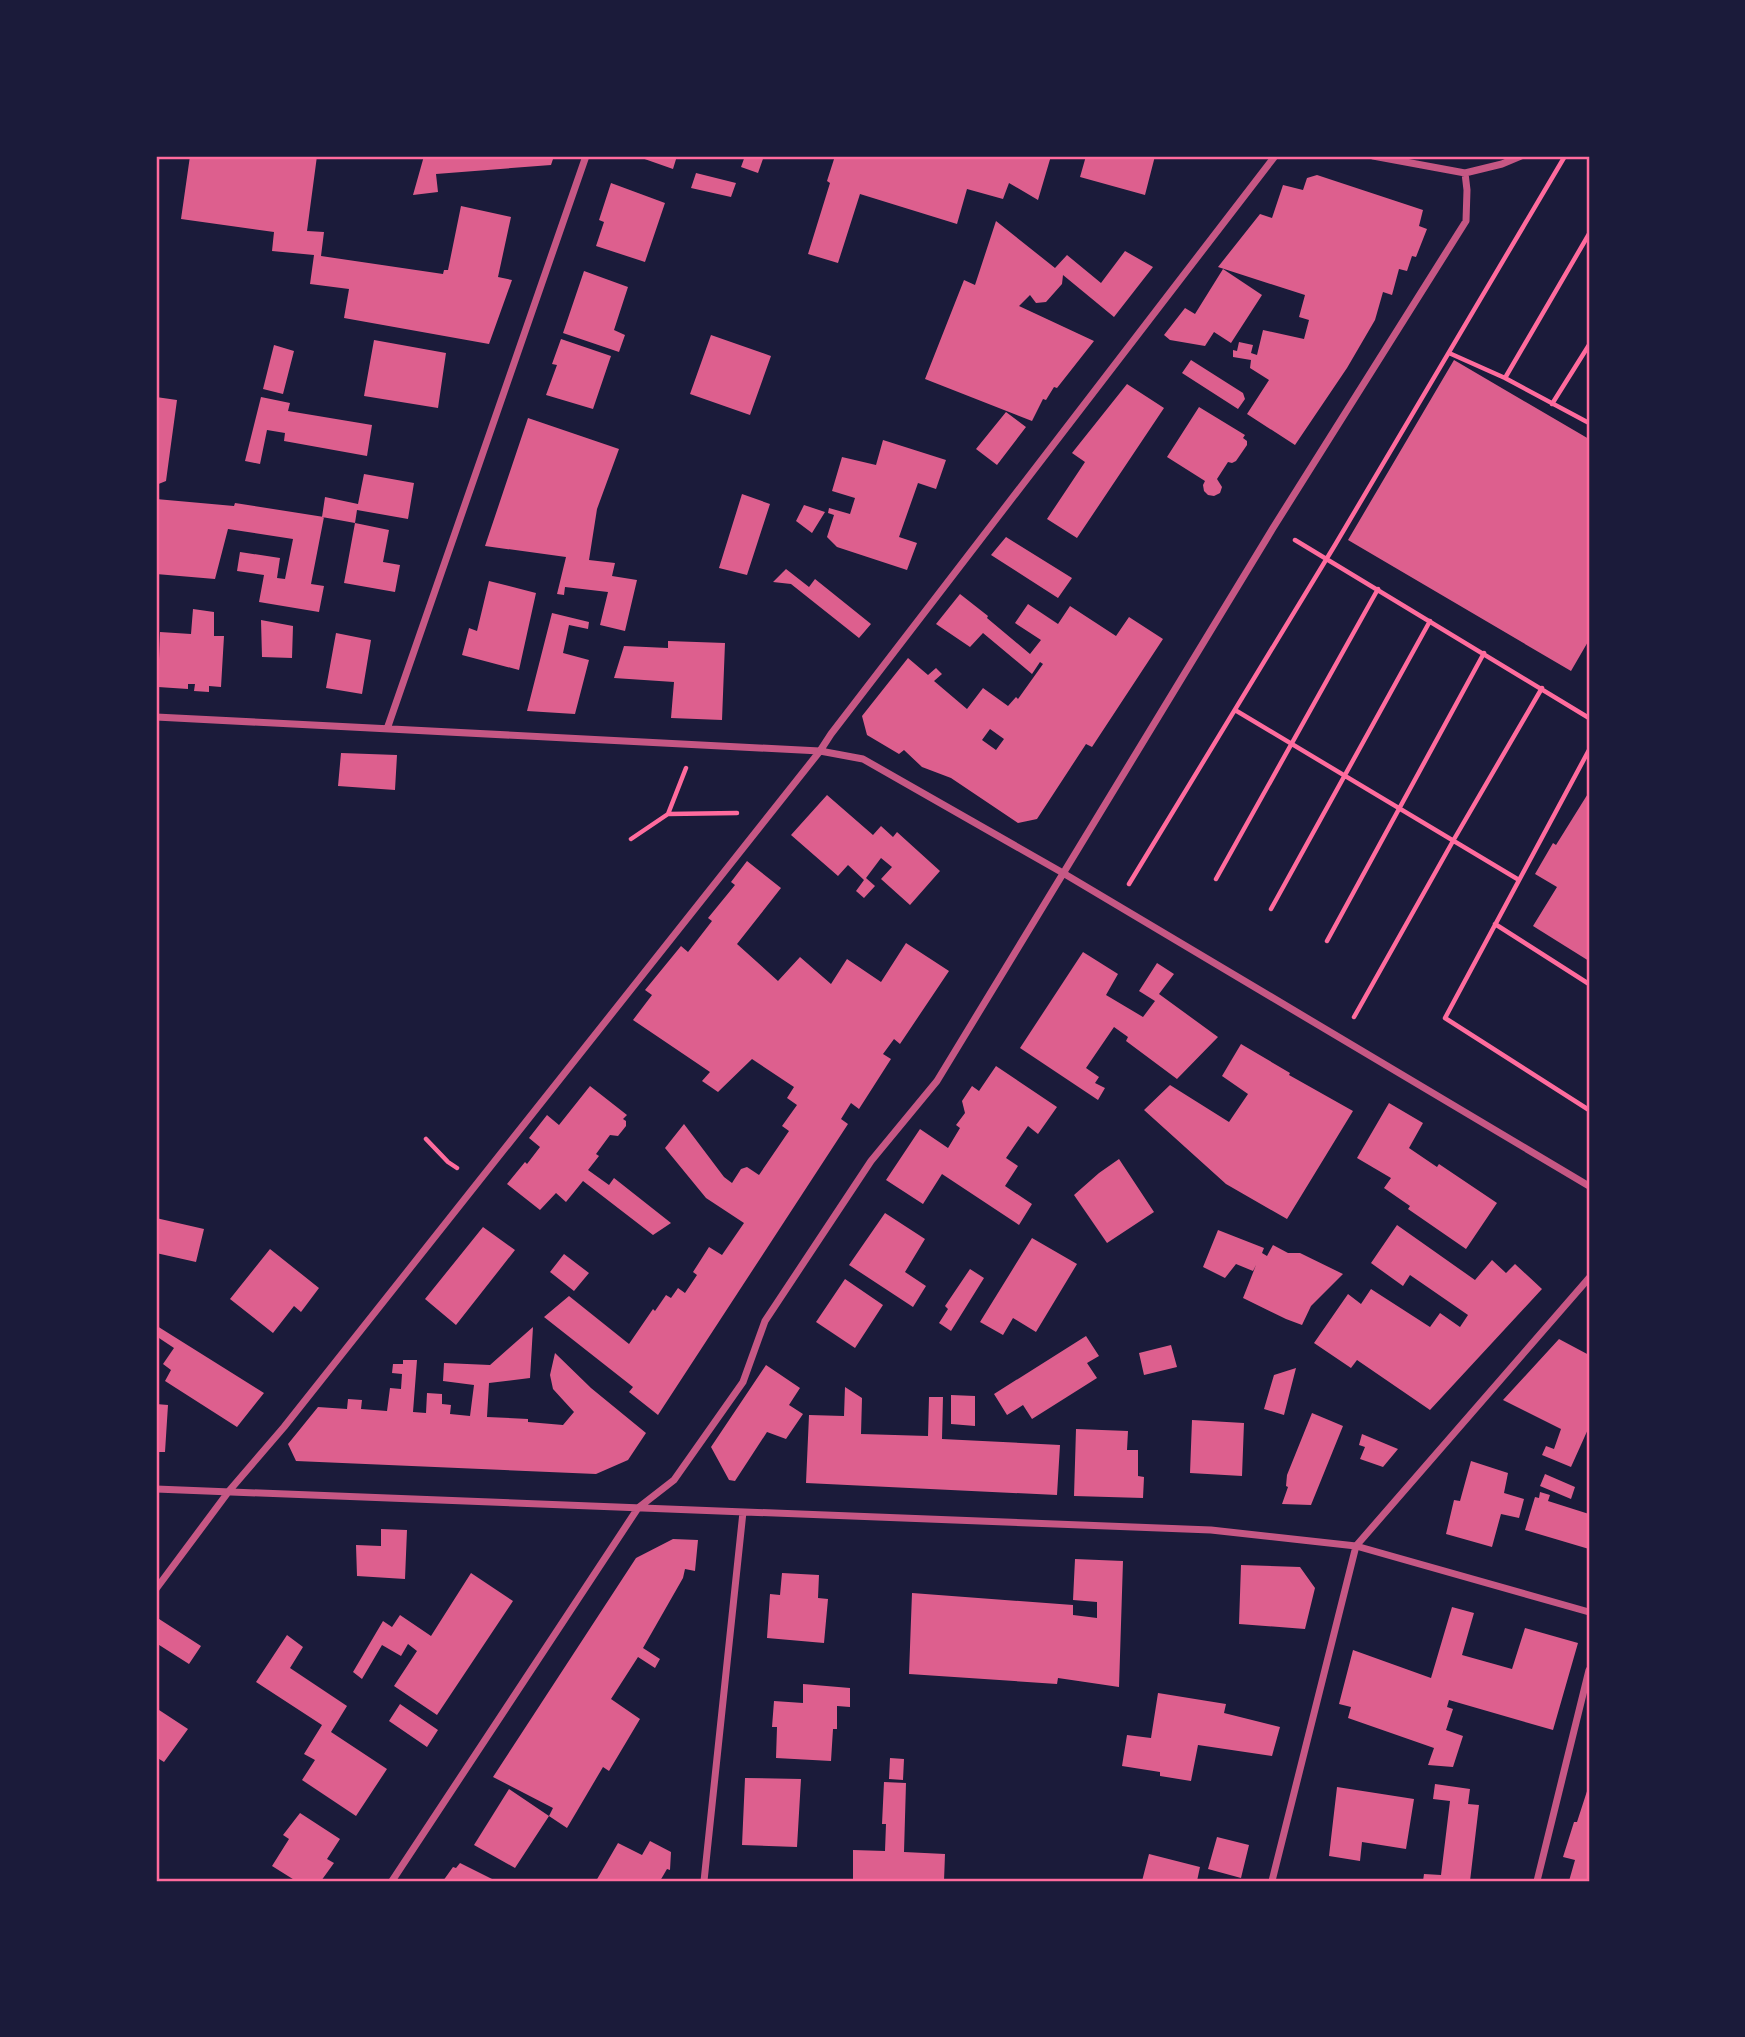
<svg xmlns="http://www.w3.org/2000/svg" width="1745" height="2037" font-family="'Asap Condensed',sans-serif">
  <style>
    .building { fill: #dd5f8e; fill-rule: evenodd }
    .lines { fill: none; stroke-linecap: round; stroke-linejoin: round }
    .path { stroke: #ff6b9d; stroke-width: 4.5 }
    .minor { stroke: #c65784; stroke-width: 7 }
    .neatline { fill: none; stroke: #ff6b9d; stroke-width: 2.5 }
  </style>
  <rect width="100%" height="100%" fill="#1b1b3a"/>
  <path class="building" d="M190,156H317L307,231L324,232L321,256L443,274L444,270H448L461,206L511,217L498,277L512,280L489,344L344,318L349,289L310,284L314,255L272,251L274,232L181,219Z
    M424,156H554L551,165L436,174L438,192L413,195Z
    M636,156H677L673,169Z
    M745,156H764L758,173L741,167Z
    M835,156H1051L1038,200L1009,183L1003,199L967,189L957,224L860,194L838,263L808,254L830,183L827,181Z
    M1086,156H1155L1145,195L1080,177Z
    M696,173L736,183L731,197L691,188Z
    M1317,175L1423,210L1419,226L1427,229L1416,257L1412,256L1407,271L1399,269L1392,295L1383,292L1375,320L1347,368L1295,445L1247,414L1269,380L1250,368L1251,360L1233,357V350L1237,351L1239,342L1253,345L1251,353L1257,355L1263,330L1304,339L1309,320L1299,317L1305,295L1218,267L1260,214L1272,218L1283,185L1303,190L1307,178Z
    M611,183L665,203L645,262L596,246L604,222L599,220Z
    M996,221L1055,268L1067,255L1101,283L1125,251L1153,267L1114,317L1063,275L1062,284L1046,302L1036,303L1030,295L1019,306L1094,341L1057,388L1054,387L1046,400L1043,399L1032,421L925,379L964,280L975,285Z
    M1223,269L1262,295L1231,343L1214,332L1205,346L1170,340L1164,335L1185,308L1195,314Z
    M584,271L628,287L614,330L625,335L619,352L563,333Z
    M711,335L771,356L750,415L690,394Z
    M561,339L611,356L593,409L546,395L557,365L552,364Z
    M374,340L446,353L438,408L364,396Z
    M274,345L294,351L283,394L263,389Z
    M1191,360L1243,393L1245,399L1238,409L1182,373Z
    M1454,360L1589,439V640L1571,671L1348,540Z
    M1127,384L1164,408L1077,538L1047,519L1085,462L1072,453Z
    M156,397L177,400L166,481L156,485Z
    M261,397L290,403L288,411L372,425L367,456L284,441L285,433L267,430L260,464L245,461Z
    M1199,407L1245,435L1243,438L1247,441V445L1236,461L1232,463L1228,462L1217,479L1222,487L1220,493L1214,496L1208,495L1204,491L1203,485L1205,481L1167,457Z
    M1006,412L1026,427L997,465L976,449Z
    M528,418L619,449L597,509L589,560L615,563L612,576L637,580L625,631L600,625L608,592L565,587L564,595L557,594L566,557L485,546Z
    M883,440L946,460L936,489L918,483L899,537L917,543L907,570L837,547L827,537L834,515L828,513L829,508L850,514L855,498L832,491L842,457L876,465Z
    M364,474L414,483L408,519L357,510L355,523L322,517L325,497L358,504Z
    M742,494L770,504L747,575L719,568Z
    M156,499L234,506L235,503L324,517L311,584L324,586L319,612L259,602L264,575L237,571L240,552L280,558L277,578L285,579L293,539L228,529L215,579L156,574Z
    M804,505L825,512L812,533L796,521Z
    M355,523L389,530L383,562L400,565L395,592L344,583Z
    M1006,537L1072,578L1058,598L991,555Z
    M786,569L809,587L815,579L871,624L859,638L791,584L773,582Z
    M489,581L536,593L519,670L462,655L469,628L477,631Z
    M960,594L988,616L987,618L1030,654L1041,640L1015,623L1028,604L1058,624L1070,606L1116,636L1129,617L1163,639L1092,747L1086,744L1037,819L1018,823L951,778L922,767L904,750L899,754L867,735L862,716L908,658L928,675L936,668L942,674L934,681L967,709L983,688L1008,706L1016,697L1018,699L1043,664L1040,662L1032,674L983,633L970,647L936,624ZM990,729L1004,739L996,750L982,740Z
    M193,609L214,612V636H224L221,687L209,686V692L194,691L195,684H188V689L158,687L160,632L191,634Z
    M552,613L589,622L588,629L569,625L563,653L589,660L575,714L527,711Z
    M261,620L293,626L292,658L262,657Z
    M336,633L371,640L362,694L326,688Z
    M668,641L725,643L722,720L671,718L674,682L614,678L624,646L668,648Z
    M341,753L397,755L395,790L338,786Z
    M1589,792V961L1533,926L1557,887L1535,874L1553,843L1556,845Z
    M827,795L873,835L881,826L893,837L897,832L940,871L910,905L881,879L892,867L881,858L866,878L875,886L864,898L856,891L864,880L848,865L838,876L791,835Z
    M747,861L781,888L737,944L778,981L800,957L831,984L847,959L881,982L906,943L949,971L900,1044L894,1039L883,1054L891,1059L859,1109L851,1103L841,1119L848,1124L658,1415L629,1392L633,1387L544,1317L569,1296L629,1344L653,1309L655,1311L666,1295L671,1298L678,1288L685,1293L697,1275L693,1272L709,1247L722,1255L744,1223L706,1198L665,1148L684,1124L724,1177L732,1183L741,1169L747,1167L759,1175L789,1131L782,1126L797,1105L787,1098L794,1087L752,1059L718,1092L702,1081L710,1072L633,1020L652,995L645,990L681,946L688,952L712,921L708,918L735,885L731,882Z
    M1083,952L1118,974L1106,995L1143,1017L1155,1001L1139,991L1157,963L1174,974L1159,994L1218,1037L1177,1079L1126,1041L1128,1037L1114,1027L1086,1068L1099,1077L1095,1083L1105,1088L1098,1100L1020,1048Z
    M1241,1044L1290,1073L1289,1075L1353,1111L1287,1219L1226,1184L1144,1110L1170,1085L1229,1122L1248,1094L1222,1076Z
    M996,1066L1057,1107L1038,1134L1028,1126L1006,1158L1018,1166L1005,1186L1032,1204L1019,1225L942,1174L923,1204L886,1180L920,1129L948,1148L960,1128L956,1125L965,1113L962,1101L972,1086L979,1091Z
    M590,1086L627,1115L623,1119L626,1121V1126L618,1136L610,1135L596,1154L599,1156L588,1170L609,1185L614,1178L671,1223L653,1235L583,1181L566,1202L556,1193L540,1210L507,1184L525,1162L527,1164L540,1147L529,1138L547,1115L559,1125Z
    M1389,1103L1423,1123L1409,1148L1437,1167L1439,1164L1497,1203L1466,1249L1408,1209L1410,1206L1384,1188L1391,1178L1357,1158Z
    M1119,1159L1154,1212L1107,1243L1074,1195L1099,1173Z
    M885,1213L925,1239L905,1272L926,1286L913,1307L849,1265Z
    M156,1218L204,1229L196,1262L156,1253Z
    M1397,1225L1475,1280L1492,1260L1506,1273L1515,1264L1542,1289L1430,1410L1357,1360L1351,1368L1314,1343L1348,1294L1361,1304L1371,1289L1430,1327L1440,1313L1460,1327L1468,1315L1410,1275L1403,1286L1371,1263Z
    M483,1227L515,1250L456,1325L425,1299Z
    M1218,1230L1264,1248L1262,1253L1267,1256L1273,1245L1288,1253H1300L1343,1274L1311,1306L1302,1325L1286,1319L1243,1298L1256,1265L1253,1271L1236,1264L1225,1278L1203,1267Z
    M1032,1238L1077,1264L1036,1332L1013,1318L1003,1335L980,1322Z
    M270,1249L319,1288L301,1312L294,1306L273,1333L230,1299Z
    M564,1254L589,1273L574,1291L550,1272Z
    M970,1269L984,1278L951,1331L939,1323L948,1309L945,1306Z
    M845,1279L883,1305L855,1348L816,1322Z
    M157,1326L264,1393L237,1427L165,1381L171,1370L163,1364L174,1348L156,1336Z
    M533,1327L530,1378L489,1383L487,1417L528,1419V1422L563,1425L574,1412L553,1389L550,1375L555,1353L591,1388L646,1433L628,1460L596,1474L296,1461L288,1444L318,1407L347,1409L348,1399L362,1400L361,1409L387,1411L390,1388L401,1389L402,1374L392,1373L393,1364H403V1360H417L413,1412L426,1413L427,1393L442,1394V1404L451,1405L450,1414L470,1416L474,1385L443,1381L444,1363L490,1365Z
    M1086,1336L1099,1356L1087,1363L1097,1378L1032,1419L1023,1405L1007,1415L994,1394Z
    M1559,1339L1589,1355V1427L1571,1467L1542,1455L1546,1446L1554,1449L1561,1429L1503,1400Z
    M1171,1345L1177,1367L1144,1375L1139,1353Z
    M766,1365L800,1388L789,1405L803,1414L786,1439L767,1432L735,1481L729,1480L711,1447Z
    M1296,1368L1284,1415L1264,1409L1274,1375Z
    M845,1387L862,1398L861,1434L928,1436L929,1397H943L942,1439L1060,1445L1057,1495L806,1483L809,1415L844,1416Z
    M951,1395L975,1396V1426L951,1424Z
    M156,1404L168,1405L165,1452H156Z
    M1312,1413L1343,1426L1311,1505L1282,1504L1288,1487L1286,1486L1287,1475Z
    M1192,1420L1244,1423L1242,1476L1190,1473Z
    M1076,1429L1128,1431L1127,1450H1138V1476L1144,1477L1143,1498L1074,1496Z
    M1362,1434L1398,1449L1383,1467L1360,1459L1365,1447L1359,1445Z
    M1471,1461L1508,1473L1504,1493L1524,1499L1519,1518L1501,1514L1492,1547L1446,1534L1454,1500L1460,1501Z
    M1545,1474L1575,1487L1571,1499L1540,1486Z
    M1540,1492L1550,1495L1548,1501L1589,1514V1549L1525,1530L1535,1497L1539,1498Z
    M381,1529L407,1530L405,1579L357,1576L356,1545L381,1546Z
    M673,1539L698,1540L695,1571L685,1569L683,1578L643,1648L660,1659L655,1668L638,1657L611,1699L640,1719L609,1771L603,1767L567,1828L549,1816L553,1808L493,1777L636,1558Z
    M1075,1559L1123,1561L1119,1687L1058,1678L1057,1684L909,1674L912,1593L1073,1605V1615L1097,1618V1602L1073,1600Z
    M1241,1565L1300,1567L1315,1588L1305,1629L1239,1624Z
    M471,1573L513,1601L437,1715L394,1686L417,1651L408,1644L401,1656L382,1645L362,1679L353,1672L383,1621L392,1627L400,1615L431,1636Z
    M782,1573L819,1575L818,1598L828,1599L824,1643L767,1638L770,1594L780,1595Z
    M1452,1607L1474,1613L1462,1655L1512,1669L1525,1628L1578,1643L1553,1730L1449,1700L1447,1707L1453,1709L1446,1730L1463,1736L1453,1767L1428,1765L1434,1748L1348,1718L1351,1707L1339,1704L1353,1650L1431,1678Z
    M156,1617L201,1646L189,1664L156,1643Z
    M287,1635L303,1647L290,1668L347,1706L331,1732L387,1769L356,1816L302,1780L315,1760L304,1754L322,1725L256,1682Z
    M803,1684L850,1688V1707L837,1706V1729H833L831,1761L776,1758L777,1727H772L774,1701L803,1703Z
    M1158,1693L1226,1704L1224,1713L1280,1727L1272,1756L1198,1745L1191,1781L1160,1776V1772L1122,1766L1127,1735L1151,1738Z
    M400,1704L438,1730L427,1747L389,1721Z
    M156,1708L188,1729L164,1762L156,1757Z
    M890,1758L904,1759L903,1780L889,1779Z
    M745,1778L801,1779L797,1847L742,1845Z
    M884,1782L906,1783L904,1852L945,1854L944,1881H871L853,1879V1850L885,1851L886,1824H882Z
    M1435,1784L1470,1789L1468,1804L1479,1805L1470,1881H1423L1424,1874L1441,1875L1450,1801L1433,1799Z
    M1589,1785V1881H1569L1575,1860L1563,1857L1574,1822H1577Z
    M1337,1787L1414,1799L1406,1849L1362,1842L1360,1861L1329,1856Z
    M509,1789L549,1816L515,1868L474,1845Z
    M300,1813L340,1839L327,1859L334,1863L321,1881H296L272,1866L289,1839L283,1835Z
    M1217,1837L1249,1845L1241,1878L1208,1869Z
    M650,1841L671,1852L670,1870L667,1869L660,1881H596L618,1843L642,1855Z
    M1149,1854L1200,1867L1197,1881H1142Z
    M460,1863L496,1881H443L453,1867L456,1868Z"/>
  <g class="lines">
    <path class="path" d="M1449,353L1505,378L1589,423
      M1505,378L1589,234
      M1552,404L1589,345
      M1295,540L1589,718
      M1235,710L1519,880
      M1589,750L1445,1018L1589,1110
      M668,814L737,813
      M631,839L668,814L686,768
      M1216,879L1378,589
      M1129,884L1335,545L1565,156
      M1271,909L1430,621
      M1495,924L1589,984
      M1327,941L1484,653
      M1354,1017L1453,841L1542,688
      M426,1139L448,1162L457,1168"/>
    <path class="minor" d="M1373,156L1465,173L1502,164L1521,156
      M156,717L820,751L863,759L1063,873L1589,1186
      M387,729L586,156
      M156,1489L1211,1530L1356,1546L1589,1612
      M156,1589L229,1491L284,1427L820,751L831,734L1275,156
      M392,1881L638,1508L674,1480L743,1382L765,1321L871,1161L937,1081L1273,528L1466,221L1467,190L1465,173
      M704,1881L743,1512
      M1272,1881L1356,1546L1589,1278
      M1537,1881L1589,1670"/>
  </g>
  <rect width="1745" height="2037" fill="none" stroke="#1b1b3a" stroke-width="315"/>
  <rect x="158" y="158" width="1430" height="1722" class="neatline"/>
</svg>
